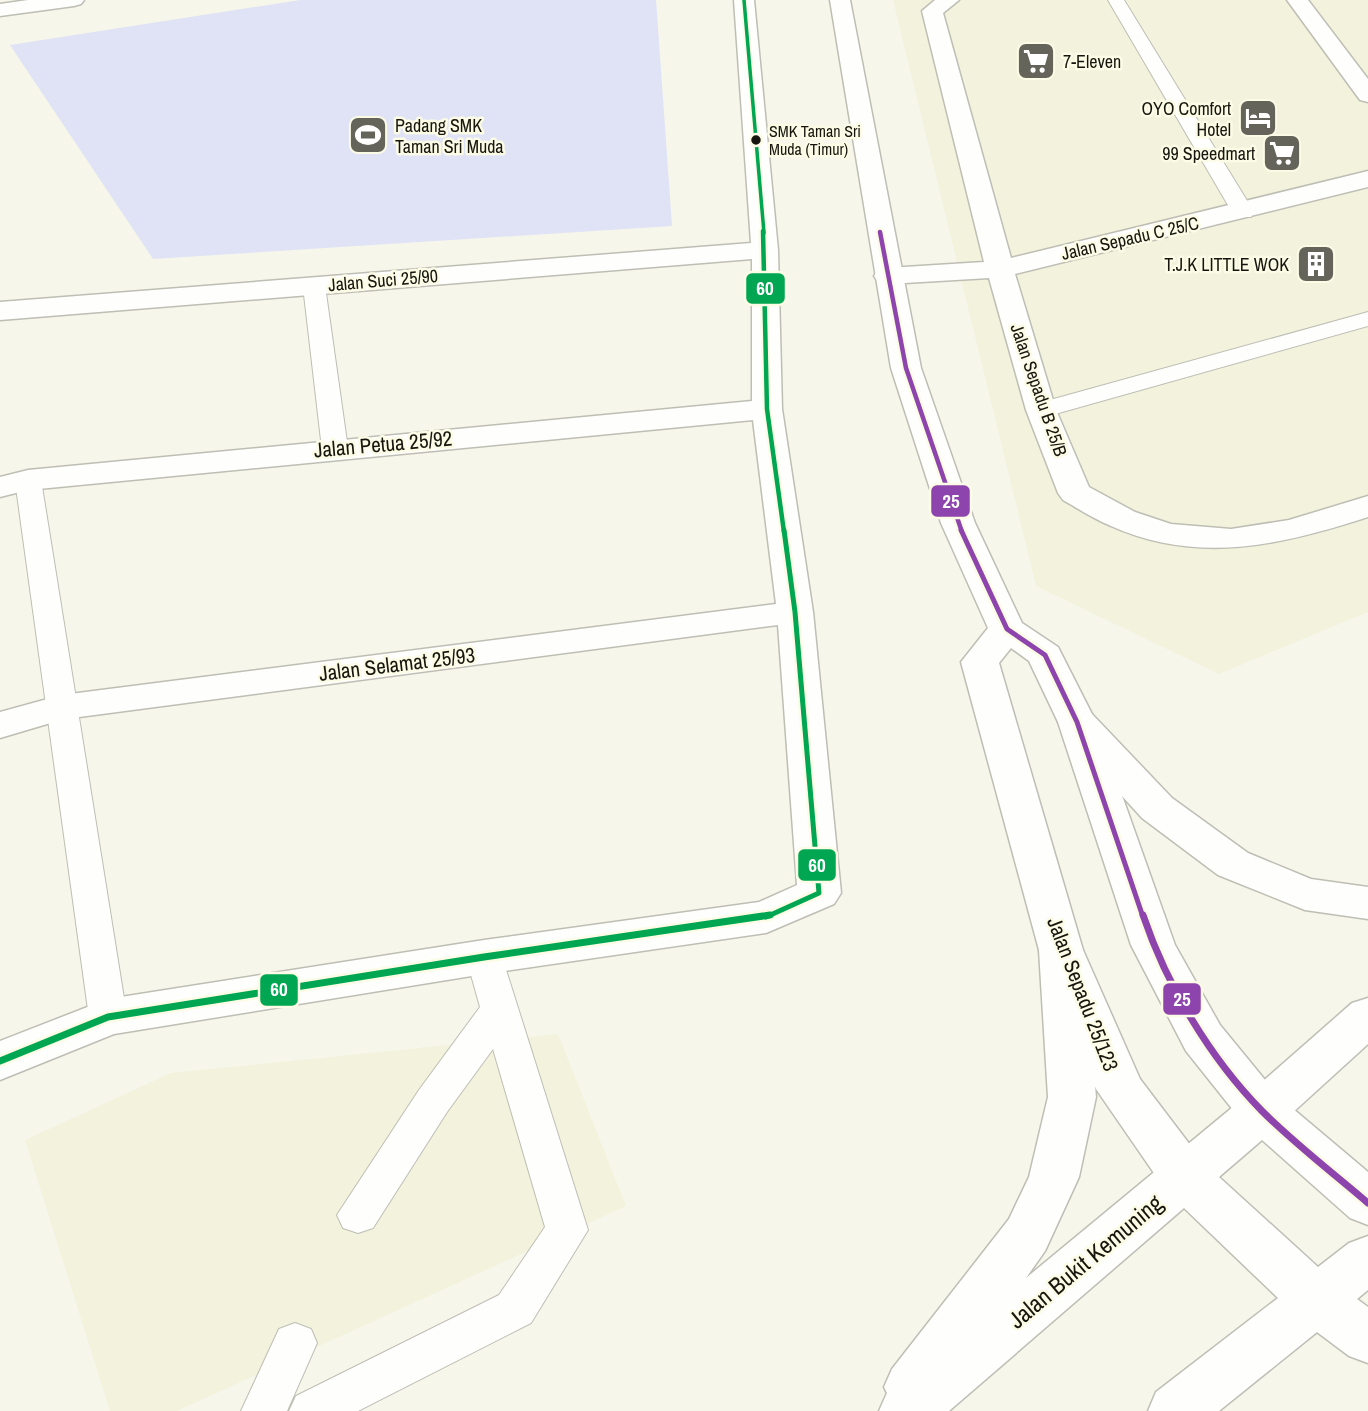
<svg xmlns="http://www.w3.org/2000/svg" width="1368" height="1411" font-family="'Archivo Narrow',sans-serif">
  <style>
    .built { fill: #f2f2dd }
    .green { fill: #dfe3f5 }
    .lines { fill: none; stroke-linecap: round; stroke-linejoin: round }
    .service-casing { stroke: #bebeb5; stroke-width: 2 }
    .minor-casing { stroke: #bebeb5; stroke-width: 3 }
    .tertiary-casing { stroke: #bebeb5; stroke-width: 3 }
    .secondary-casing { stroke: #bebeb5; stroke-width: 3 }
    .motorway-casing { stroke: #bebeb5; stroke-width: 3 }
    .service { fill: #fefefc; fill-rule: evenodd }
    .minor { fill: #fefefc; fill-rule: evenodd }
    .tertiary { fill: #fefefc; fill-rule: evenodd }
    .secondary { fill: #fefefc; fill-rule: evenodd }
    .motorway { fill: #fefefc; fill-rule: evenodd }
    .bus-1-far2-casing { stroke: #fbfbe6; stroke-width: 9 }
    .bus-1-far1-casing { stroke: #fbfbe6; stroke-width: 10 }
    .bus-1-casing { stroke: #fbfbe6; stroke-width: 12 }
    .bus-2-far3-casing { stroke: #fbfbe6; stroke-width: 7 }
    .bus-2-far2-casing { stroke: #fbfbe6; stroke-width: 9 }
    .bus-2-far1-casing { stroke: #fbfbe6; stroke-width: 10 }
    .bus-2-casing { stroke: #fbfbe6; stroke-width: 12 }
    .bus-1-far2 { stroke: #8e44ad; stroke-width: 4.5 }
    .bus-1-far1 { stroke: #8e44ad; stroke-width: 5 }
    .bus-1 { stroke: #8e44ad; stroke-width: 7 }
    .bus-2-far3 { stroke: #00a651; stroke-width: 3.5 }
    .bus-2-far2 { stroke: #00a651; stroke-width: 4.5 }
    .bus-2-far1 { stroke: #00a651; stroke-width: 5 }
    .bus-2 { stroke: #00a651; stroke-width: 7 }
    .bus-dot { fill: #16160e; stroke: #fbfbe6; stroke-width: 2.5 }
    .labels { text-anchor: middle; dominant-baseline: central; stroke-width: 5; stroke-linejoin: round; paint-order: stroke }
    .far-bus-label { font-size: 16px; fill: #16160e; stroke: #fbfbe6; text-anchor: start }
    .far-poi-label { font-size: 18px; fill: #16160e; stroke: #fbfbe6; text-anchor: end }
    .far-street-label { font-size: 18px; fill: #16160e; stroke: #fbfbe6 }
    .street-label { font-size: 21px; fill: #16160e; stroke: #fbfbe6 }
    .near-street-label { font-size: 24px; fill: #16160e; stroke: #fbfbe6 }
    .line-badge { stroke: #fbfbe6; stroke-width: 2.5 }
    .badge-label { font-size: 19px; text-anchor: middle; font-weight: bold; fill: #fff }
  </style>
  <rect width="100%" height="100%" fill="#f6f6eb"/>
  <path class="built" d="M893,0H1368V612L1219,674L1036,586Z
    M558,1034L626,1206L177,1411H110L25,1140L171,1073Z"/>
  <path class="green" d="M300,0H656L672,226L153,259L10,45Z"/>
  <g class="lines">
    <g class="service-casing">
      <path id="service" d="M1108,0H1124L1254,212L1251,217H1235L1232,212Z
        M314,279L322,281L325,286L348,449L344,455L335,457L326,455L322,449L303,286L306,281Z
        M1368,312V326L1041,418L1032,415L1028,410L1032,405Z
        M28,472L37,474L41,480L127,1017L121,1027L108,1032L95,1027L89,1017L15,480L19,474Z
        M484,943L497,947L502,957L588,1230L531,1323L358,1411H289L296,1396L499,1295L545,1227L493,1049L447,1112L373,1228L358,1233L343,1228L337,1215L419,1090L480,1007L466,957L471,947Z
        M295,1323L311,1329L317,1343L287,1411H241L279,1329Z"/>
    </g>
    <g class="minor-casing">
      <path id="minor" d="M28,0H84L81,4L74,6L0,16V4Z
        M734,0H754L778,250L782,409L813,612L841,893L834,904L766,933L484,974L114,1034L0,1080V1041L108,999L484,940L759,902L797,885L778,625L64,719L0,738V712L62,695L776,604L753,420L28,490L0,497V477L28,470L752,401V259L0,320V302L751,243Z
        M935,0H959L943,13L1011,258L1368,171V187L1015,274L1056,410L1089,487L1135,512L1171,524L1231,529L1289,520L1368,496V517C1282,545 1198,565 1111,526C1094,519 1079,509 1063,500L1058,493L1026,410L989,278L888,284L878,282L874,276L878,270L888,268L984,262L922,11Z
        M1287,0H1308L1368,79V102L1360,100Z"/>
    </g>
    <g class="tertiary-casing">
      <path id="tertiary" d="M830,0H850L921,368L975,523L1022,623L1058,647L1096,722L1175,945L1220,1025L1279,1097L1286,1111L1279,1125L1262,1131L1245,1125L1186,1051L1131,945L1058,722L1029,661L1011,648L999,663L1083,950L1140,1079L1203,1162L1210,1177L1203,1192L1185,1198L1167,1192L1096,1089L1039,950L961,662L988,628L941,523L891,368Z"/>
    </g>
    <g class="secondary-casing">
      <path id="secondary" d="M1061,933L1077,938L1083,950L1096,1097L1079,1177L1045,1251L1026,1278L1245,1097L1262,1091L1279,1097L1368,1172V1225L1350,1218L1262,1140L1219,1177L1318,1267L1349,1243L1368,1236V1290L1357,1299L1368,1307V1363L1349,1356L1317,1332L1219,1411H1148L1156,1392L1278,1298L1184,1208L949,1411H879L887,1393L884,1387L892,1369L1009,1219L1029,1177L1048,1097L1039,950L1045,938Z"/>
    </g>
    <g class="motorway-casing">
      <path id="motorway" d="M1077,709L1091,713L1172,798L1248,853L1311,879L1368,887V919L1305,910L1218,875L1142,818L1063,731L1058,722L1063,713Z
        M1368,998V1044L1279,1125L1262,1131L1245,1125L1238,1111L1245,1097L1352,1003Z"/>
    </g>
    <use href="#service" class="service"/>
    <use href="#minor" class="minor"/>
    <use href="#tertiary" class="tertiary"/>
    <use href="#secondary" class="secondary"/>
    <use href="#motorway" class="motorway"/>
    <g class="bus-1-far2-casing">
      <path id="bus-1-far2" d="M880,232L906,368L962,532"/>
    </g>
    <g class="bus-1-far1-casing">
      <path id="bus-1-far1" d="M961,530L1007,629L1045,655L1077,722L1143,917"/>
    </g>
    <g class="bus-1-casing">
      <path id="bus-1" d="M1143,915C1167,986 1210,1058 1262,1111C1295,1144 1333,1173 1368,1203"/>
    </g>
    <g class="bus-2-far3-casing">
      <path id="bus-2-far3" d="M744,0L764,233"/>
    </g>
    <g class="bus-2-far2-casing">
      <path id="bus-2-far2" d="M763,231L767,409L784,532"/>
    </g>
    <g class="bus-2-far1-casing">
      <path id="bus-2-far1" d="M766,917L819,893L795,612L784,530"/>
    </g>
    <g class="bus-2-casing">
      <path id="bus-2" d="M0,1061L108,1017L484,957L770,915"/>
    </g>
    <use href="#bus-1-far2" class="bus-1-far2"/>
    <use href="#bus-1-far1" class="bus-1-far1"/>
    <use href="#bus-1" class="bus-1"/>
    <use href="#bus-2-far3" class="bus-2-far3"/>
    <use href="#bus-2-far2" class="bus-2-far2"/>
    <use href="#bus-2-far1" class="bus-2-far1"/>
    <use href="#bus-2" class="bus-2"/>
  </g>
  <defs>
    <g id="supermarket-square" transform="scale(2.0125)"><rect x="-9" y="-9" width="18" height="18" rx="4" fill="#64645b" stroke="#fbfbe6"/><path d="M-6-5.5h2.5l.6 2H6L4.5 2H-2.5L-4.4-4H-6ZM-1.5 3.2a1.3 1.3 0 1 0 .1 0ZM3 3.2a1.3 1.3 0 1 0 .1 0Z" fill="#fff"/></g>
    <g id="hotel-square" transform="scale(2.0125)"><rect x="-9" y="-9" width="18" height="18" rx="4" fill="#64645b" stroke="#fbfbe6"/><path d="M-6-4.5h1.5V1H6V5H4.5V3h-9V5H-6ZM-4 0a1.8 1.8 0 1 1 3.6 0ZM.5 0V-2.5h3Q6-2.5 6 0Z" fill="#fff"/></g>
    <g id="stadium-square" transform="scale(2.0125)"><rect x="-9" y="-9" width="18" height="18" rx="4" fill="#64645b" stroke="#fbfbe6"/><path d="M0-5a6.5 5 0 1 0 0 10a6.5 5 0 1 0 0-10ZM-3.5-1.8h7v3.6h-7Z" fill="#fff"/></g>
    <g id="building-square" transform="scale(2.0125)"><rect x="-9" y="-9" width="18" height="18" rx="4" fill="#64645b" stroke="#fbfbe6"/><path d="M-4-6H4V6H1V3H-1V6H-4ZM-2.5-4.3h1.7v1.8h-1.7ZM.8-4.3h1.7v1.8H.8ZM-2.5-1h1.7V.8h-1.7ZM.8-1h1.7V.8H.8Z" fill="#fff"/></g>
  </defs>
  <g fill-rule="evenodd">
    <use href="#supermarket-square" x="1036" y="61"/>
    <use href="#hotel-square" x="1258" y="118"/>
    <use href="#stadium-square" x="368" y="135"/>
    <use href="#supermarket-square" x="1282" y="153"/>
    <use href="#building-square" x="1316" y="264"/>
  </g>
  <circle class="bus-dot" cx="756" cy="140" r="6"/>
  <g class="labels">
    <g class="far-bus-label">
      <text x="769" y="131">SMK Taman Sri<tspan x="769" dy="18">Muda (Timur)</tspan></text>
    </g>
    <g class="far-poi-label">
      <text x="1063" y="61" text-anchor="start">7-Eleven</text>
      <text x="1231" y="108">OYO Comfort<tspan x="1231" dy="21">Hotel</tspan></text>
      <text x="395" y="125" text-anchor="start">Padang SMK<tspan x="395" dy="21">Taman Sri Muda</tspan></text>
      <text x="1255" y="153">99 Speedmart</text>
      <text x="1289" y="264">T.J.K LITTLE WOK</text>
    </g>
    <g class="far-street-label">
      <text transform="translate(1130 238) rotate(-13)">Jalan Sepadu C 25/C</text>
      <text transform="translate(383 280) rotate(-5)">Jalan Suci 25/90</text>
      <text transform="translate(1039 390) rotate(71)">Jalan Sepadu B 25/B</text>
    </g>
    <g class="street-label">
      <text transform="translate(383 444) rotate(-5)">Jalan Petua 25/92</text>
      <text transform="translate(397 664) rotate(-7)">Jalan Selamat 25/93</text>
      <text transform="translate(1083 994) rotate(69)">Jalan Sepadu 25/123</text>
    </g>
    <g class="near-street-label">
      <text transform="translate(1085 1261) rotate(-40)">Jalan Bukit Kemuning</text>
    </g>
  </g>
  <g class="line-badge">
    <rect x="745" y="272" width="41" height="33" rx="7" fill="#00a651"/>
    <rect x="930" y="484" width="41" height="34" rx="7" fill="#8e44ad"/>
    <rect x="797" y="848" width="40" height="34" rx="7" fill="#00a651"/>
    <rect x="259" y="973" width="40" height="34" rx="7" fill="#00a651"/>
    <rect x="1162" y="982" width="40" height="34" rx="7" fill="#8e44ad"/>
  </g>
  <g class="badge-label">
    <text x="765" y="295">60</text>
    <text x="951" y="508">25</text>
    <text x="817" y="872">60</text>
    <text x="279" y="996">60</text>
    <text x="1182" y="1006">25</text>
  </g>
</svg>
